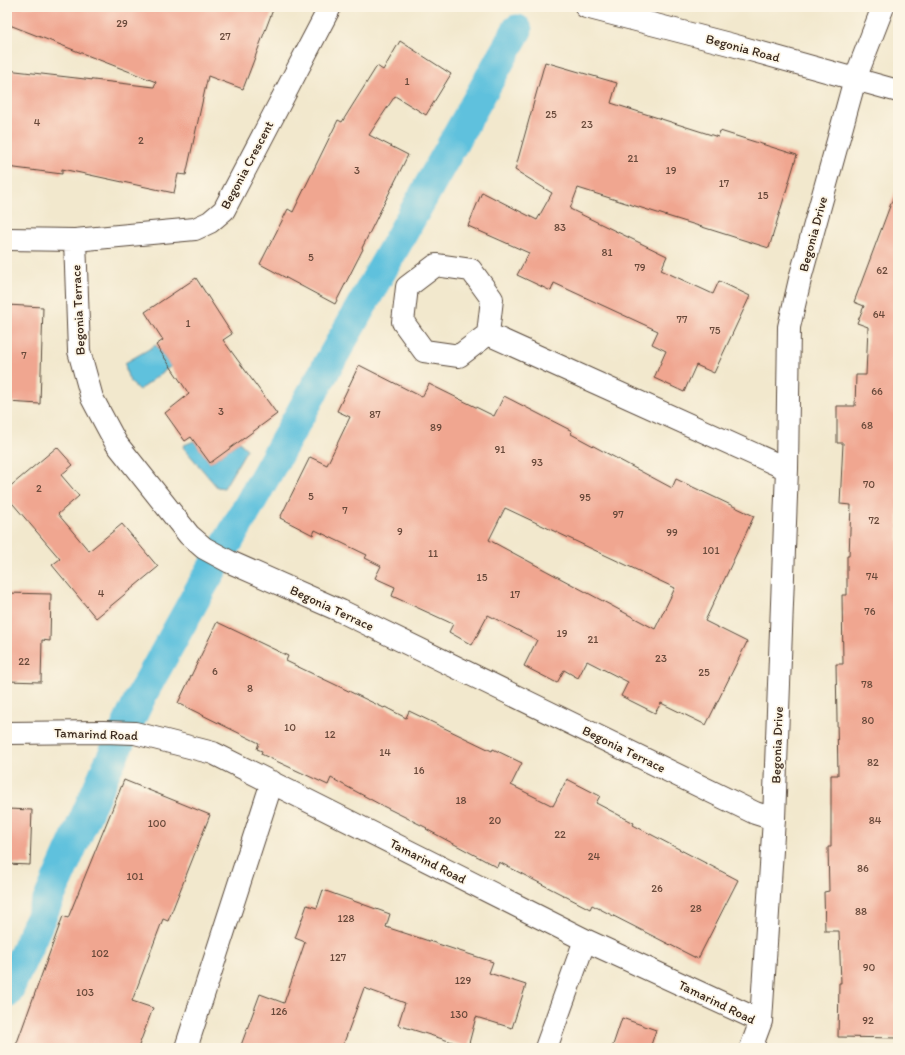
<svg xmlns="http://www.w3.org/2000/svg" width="905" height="1055" font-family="Itim,sans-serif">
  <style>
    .water { fill: #5fc1dd; stroke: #4d767e }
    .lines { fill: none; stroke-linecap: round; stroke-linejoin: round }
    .canal { stroke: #5fc1dd; stroke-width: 31 }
    .building { fill: #f0a690; fill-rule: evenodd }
    .minor-casing { stroke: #564638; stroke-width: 24 }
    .tertiary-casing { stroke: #564638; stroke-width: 24 }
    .minor { stroke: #fff; stroke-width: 22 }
    .tertiary { stroke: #fff; stroke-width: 22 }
    .labels { text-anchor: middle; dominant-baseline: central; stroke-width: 3.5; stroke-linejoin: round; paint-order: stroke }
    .number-label { font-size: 11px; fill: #68493a }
    .street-label { font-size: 13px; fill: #3b2a1e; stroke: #fcf5e5 }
  </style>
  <rect width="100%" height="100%" fill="#fcf5e5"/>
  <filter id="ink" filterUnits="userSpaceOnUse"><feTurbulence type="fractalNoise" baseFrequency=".025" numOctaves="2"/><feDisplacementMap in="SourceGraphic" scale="8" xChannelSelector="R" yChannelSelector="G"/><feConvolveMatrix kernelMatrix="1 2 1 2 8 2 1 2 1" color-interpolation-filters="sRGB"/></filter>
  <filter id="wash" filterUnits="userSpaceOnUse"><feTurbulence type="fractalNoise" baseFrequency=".012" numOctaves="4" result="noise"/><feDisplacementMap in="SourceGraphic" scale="16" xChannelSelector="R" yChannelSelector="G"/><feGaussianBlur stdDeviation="0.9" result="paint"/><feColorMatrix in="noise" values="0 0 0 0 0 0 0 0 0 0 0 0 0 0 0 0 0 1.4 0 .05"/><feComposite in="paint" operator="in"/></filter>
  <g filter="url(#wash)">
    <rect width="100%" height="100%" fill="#f2e8cd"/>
    <path class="water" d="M156,345L169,364L171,366L139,390C128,381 127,377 125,363Z
      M194,441L210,463L239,442L247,449L224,488L217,487L183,447L184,445Z"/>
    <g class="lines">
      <path class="canal" d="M7,993L106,770L142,694L202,586L236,528L517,30"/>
    </g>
    <g id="blocks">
      <path class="building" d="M7,7H274L243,89L208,76L186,175L178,174L174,193L62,169V174L7,167V70L154,87L156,82L7,24Z
        M400,41L451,74L426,115L395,96L369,135L408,155L362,248L363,249L335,304L260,264L288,209L293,212L338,120L342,122L377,66L383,70Z
        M545,62L617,83L611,103L718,137L720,131L797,155L769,248L578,188L570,209L667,256L661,270L713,294L719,281L750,296L714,373L696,365L684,392L654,378L666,351L652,344L658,331L554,283L551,291L517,275L529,253L468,226L482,192L537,220L552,193L515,170Z
        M896,190L898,191V1038L838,1037L839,983H841L839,931H825L824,892L829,891L828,847H831V775H838L836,664H843L842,595H847V556H849L851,505L840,504L843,443H837V406H855L856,375H866L868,327L857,323L864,306L854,302Z
        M196,278L232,334L223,340L277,414L210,463L191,437L185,441L165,413L189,394L156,345L163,340L145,312Z
        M7,305L43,307L40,404L7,402Z
        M359,365L422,397L429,384L494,416L504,396L572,431L571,434L672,488L676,479L754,516L705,621L747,642L706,725L661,703L655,713L621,696L628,682L587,661L578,678L564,670L557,683L524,666L537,640L488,615L472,645L449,632L453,624L392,596L395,587L375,578L381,566L365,558L367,555L315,530L313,535L280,518L310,457L327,465L350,417L337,411ZM505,508L675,588L655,629L489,540Z
        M57,447L73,465L61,475L79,496L58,514L89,551L122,524L158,567L96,618L52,565L60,559L7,497V489Z
        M7,593L51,594L50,641L42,640L41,682L7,681Z
        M217,622L288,656L286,661L384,708L385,707L406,718L409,711L492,751L493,749L522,763L511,785L553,806L567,779L600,796L596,803L634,823L633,825L738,880L698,959L592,905L590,909L499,862L497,867L426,829L427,828L381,805L331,778L328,785L261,754L262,751L257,749L259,743L178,703Z
        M124,780L210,815L168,921L163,919L132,1001L153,1008L138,1048H15L63,916L68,918Z
        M7,809L32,810L30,865L7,864Z
        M323,890L390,914L386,927L493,962L489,973L526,985L512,1028L476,1017L468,1047L398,1025L405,1003L364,988L342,1048H240L260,994L284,1003L305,942L295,938L307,905L317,908Z
        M622,1018L656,1030L650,1048H612Z"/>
    </g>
  </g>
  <g filter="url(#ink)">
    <use href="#blocks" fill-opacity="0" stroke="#564638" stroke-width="1"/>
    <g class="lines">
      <g class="minor-casing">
        <path id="minor" d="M7,239L75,240L195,229L210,222L224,210L330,7
          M75,240L79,351L92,398L116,443L189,535L204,548L230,562L341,611L755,813L774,819
          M436,265L471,270L492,299L488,334L459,356L424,351L403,322L407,287Z
          M488,334L787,469
          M7,733L103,732L135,733L213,753L585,940L761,1021
          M186,1048L272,782
          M546,1048L585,940
          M751,1048L761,1021L774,819L787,469L789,327L801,275L855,79L883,7"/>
      </g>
      <g class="tertiary-casing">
        <path id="tertiary" d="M586,7L729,44L898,91"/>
      </g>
      <use href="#minor" class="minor"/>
      <use href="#tertiary" class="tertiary"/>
    </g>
  </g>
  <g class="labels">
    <g class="number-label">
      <text x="122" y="23">29</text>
      <text x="225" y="36">27</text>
      <text x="407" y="81">1</text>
      <text x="551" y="114">25</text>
      <text x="37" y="122">4</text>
      <text x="587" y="124">23</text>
      <text x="141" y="140">2</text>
      <text x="633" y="158">21</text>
      <text x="357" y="170">3</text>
      <text x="671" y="170">19</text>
      <text x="724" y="183">17</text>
      <text x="763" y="195">15</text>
      <text x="560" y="227">83</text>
      <text x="607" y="252">81</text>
      <text x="311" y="257">5</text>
      <text x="640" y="267">79</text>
      <text x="882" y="270">62</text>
      <text x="879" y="314">64</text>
      <text x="682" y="319">77</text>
      <text x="188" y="323">1</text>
      <text x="715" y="330">75</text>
      <text x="24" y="355">7</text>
      <text x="877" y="391">66</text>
      <text x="221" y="411">3</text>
      <text x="375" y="414">87</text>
      <text x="867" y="425">68</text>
      <text x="436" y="427">89</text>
      <text x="500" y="449">91</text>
      <text x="537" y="462">93</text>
      <text x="869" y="484">70</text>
      <text x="39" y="488">2</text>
      <text x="311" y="496">5</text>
      <text x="585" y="497">95</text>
      <text x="345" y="510">7</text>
      <text x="618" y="514">97</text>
      <text x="874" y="520">72</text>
      <text x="400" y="531">9</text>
      <text x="672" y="532">99</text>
      <text x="711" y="550">101</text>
      <text x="433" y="553">11</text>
      <text x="872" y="576">74</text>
      <text x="482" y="577">15</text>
      <text x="101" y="593">4</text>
      <text x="515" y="594">17</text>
      <text x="870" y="611">76</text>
      <text x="562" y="633">19</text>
      <text x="593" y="639">21</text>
      <text x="661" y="658">23</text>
      <text x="24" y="661">22</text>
      <text x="215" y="671">6</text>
      <text x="704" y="672">25</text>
      <text x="867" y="684">78</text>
      <text x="250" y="688">8</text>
      <text x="868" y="720">80</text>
      <text x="290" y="727">10</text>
      <text x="330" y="734">12</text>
      <text x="385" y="752">14</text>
      <text x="873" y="762">82</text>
      <text x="419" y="770">16</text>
      <text x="461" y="800">18</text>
      <text x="495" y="820">20</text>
      <text x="875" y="820">84</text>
      <text x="157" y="823">100</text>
      <text x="560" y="834">22</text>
      <text x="594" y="856">24</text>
      <text x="863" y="868">86</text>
      <text x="135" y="876">101</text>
      <text x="657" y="888">26</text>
      <text x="696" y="908">28</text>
      <text x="861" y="911">88</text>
      <text x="346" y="918">128</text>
      <text x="100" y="953">102</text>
      <text x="338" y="957">127</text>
      <text x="869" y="967">90</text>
      <text x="463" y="980">129</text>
      <text x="85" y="992">103</text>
      <text x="279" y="1011">126</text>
      <text x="459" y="1014">130</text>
      <text x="868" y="1020">92</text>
    </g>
    <g class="street-label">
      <text transform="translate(743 48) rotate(15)">Begonia Road</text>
      <text transform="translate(247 165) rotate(-62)">Begonia Crescent</text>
      <text transform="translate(813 234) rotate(-75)">Begonia Drive</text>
      <text transform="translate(78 310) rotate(-93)">Begonia Terrace</text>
      <text transform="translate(332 608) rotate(25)">Begonia Terrace</text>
      <text transform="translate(96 734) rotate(2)">Tamarind Road</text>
      <text transform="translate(777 745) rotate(-88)">Begonia Drive</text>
      <text transform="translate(624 749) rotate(26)">Begonia Terrace</text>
      <text transform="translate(428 861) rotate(27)">Tamarind Road</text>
      <text transform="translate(717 1002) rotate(26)">Tamarind Road</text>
    </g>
  </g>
  <rect width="905" height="1055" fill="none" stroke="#fcf5e5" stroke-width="24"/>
</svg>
